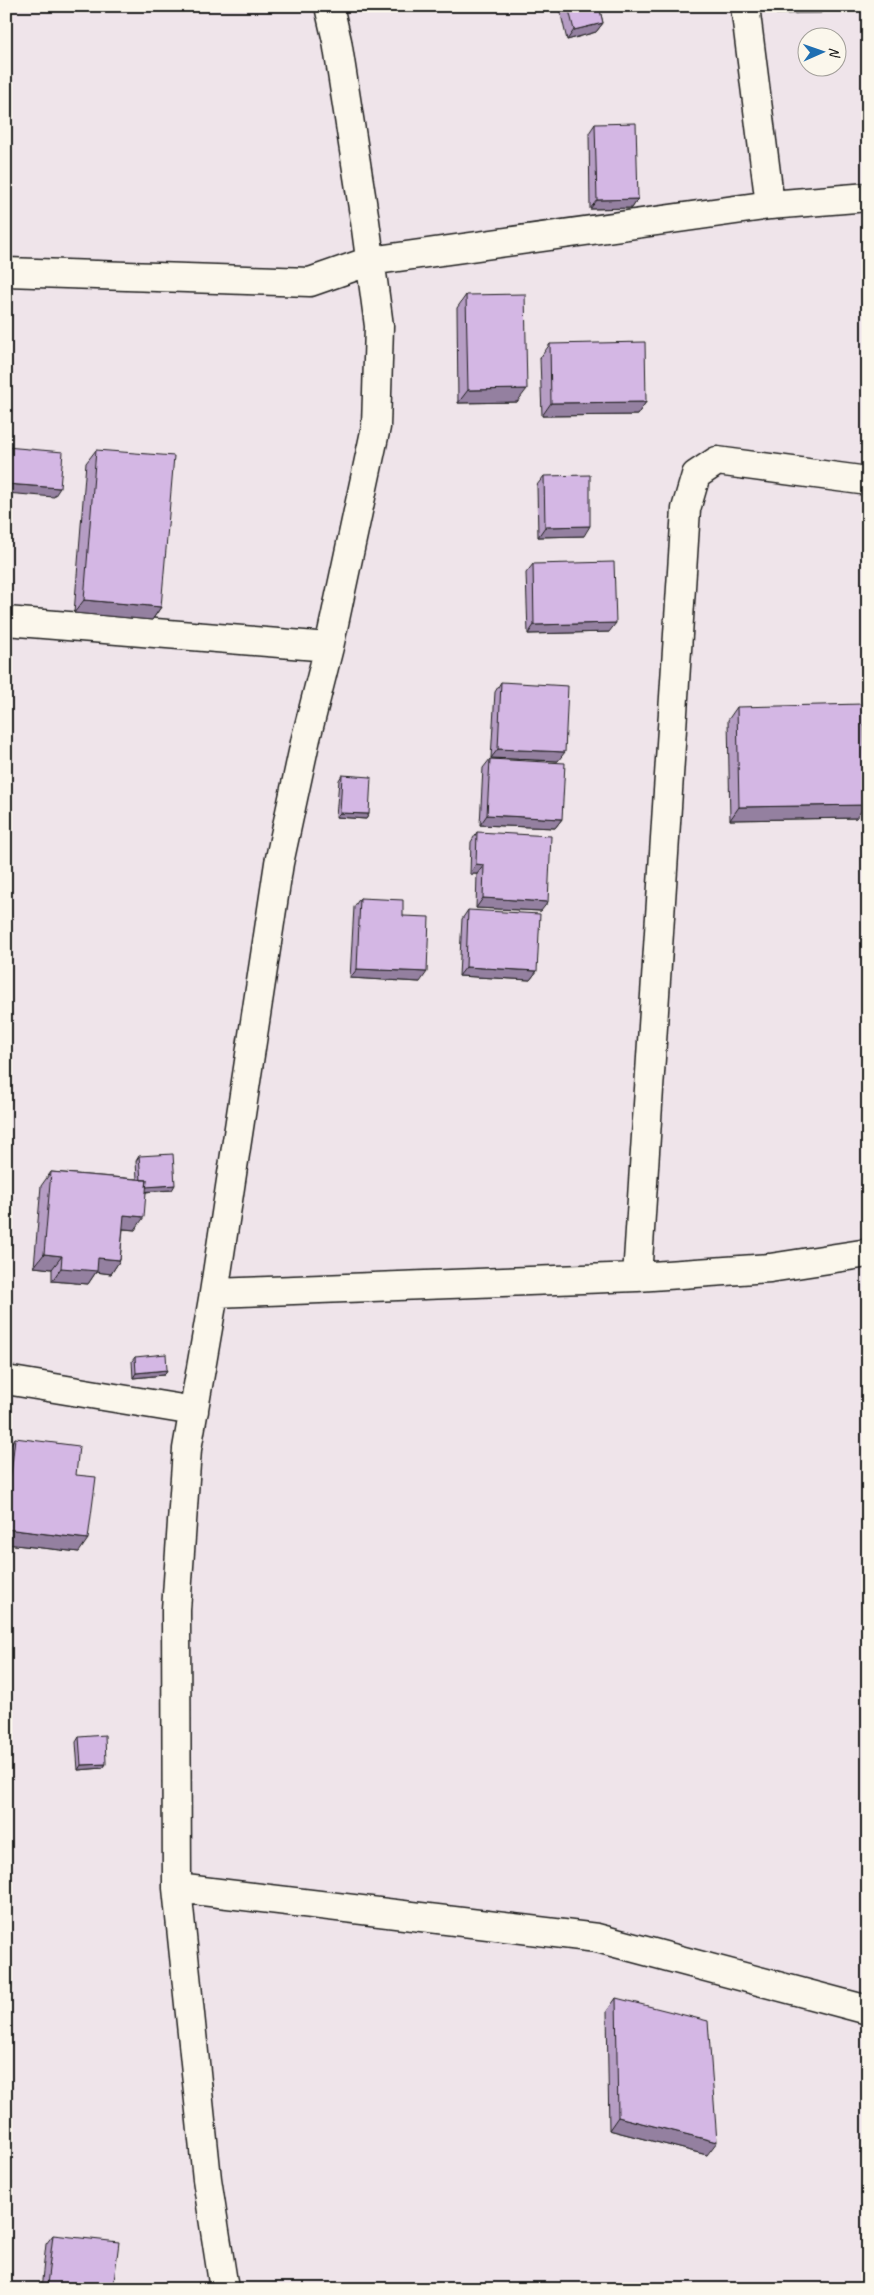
<svg xmlns="http://www.w3.org/2000/svg" width="874" height="2295" font-family="Caveat,sans-serif">
  <style>
    .lines { fill: none; stroke-linecap: round; stroke-linejoin: round }
    .street-casing { stroke: #1c1c1c; stroke-width: 31 }
    .street { stroke: #fbf7ec; stroke-width: 28 }
    .wall { fill: #b69dc4; stroke: #1c1c1c }
    .shaded-wall { fill: #9480a0; stroke: #1c1c1c }
    .building { fill: #d4b7e4; stroke: #1c1c1c }
  </style>
  <rect width="100%" height="100%" fill="#efe4ea"/>
  <filter id="ink" filterUnits="userSpaceOnUse"><feTurbulence type="fractalNoise" baseFrequency=".02" numOctaves="2"/><feDisplacementMap in="SourceGraphic" scale="10" xChannelSelector="R" yChannelSelector="G"/><feConvolveMatrix kernelMatrix="1 2 1 2 8 2 1 2 1" color-interpolation-filters="sRGB"/></filter>
  <g filter="url(#ink)">
    <g class="lines">
      <g class="street-casing">
        <path id="street" d="M745,6L770,205
          M6,272L310,282L370,261L770,205L868,197
          M6,621L329,647
          M637,1277L686,509L696,475L717,461L868,481
          M214,1293L637,1277L770,1268L868,1253
          M6,1380L194,1411
          M177,1888L597,1938L868,2010
          M224,2289L207,2179L177,1888L176,1610L187,1449L214,1293L279,863L306,738L329,647L376,427L379,326L365,221L337,41L329,6"/>
      </g>
      <use href="#street" class="street"/>
    </g>
    <path class="wall" d="M559,6H599L603,23L596,32L567,40Z
      M776,6H826L821,13L776,14Z
      M595,124L638,199L632,208L590,209L589,133Z
      M466,295L517,402L458,403L457,308Z
      M550,344L646,402L637,415L542,416L540,358Z
      M96,450L161,607L152,620L74,613L86,463Z
      M544,476L584,536L538,537L537,485Z
      M533,564L609,632L528,634L526,573Z
      M501,682L558,761L491,758L495,692Z
      M737,707L856,818L730,820L728,720Z
      M490,759L562,819L555,828L480,825L483,768Z
      M342,775L369,814L366,819L336,817L339,780Z
      M477,832L541,911L476,908L477,874H470L471,842Z
      M868,838V909L864,843Z
      M360,898L403,916L420,982L350,978L354,907Z
      M468,910L537,971L530,980L459,976L462,919Z
      M139,1156L172,1190L146,1192L135,1230L123,1229L120,1260L111,1274L96,1272L88,1284L52,1281V1269L34,1267L41,1186L51,1172L137,1179L136,1161Z
      M135,1357L167,1370L164,1375L133,1378L132,1361Z
      M15,1438L76,1475L79,1552L6,1544V1451Z
      M79,1737L106,1764L103,1768L78,1770L76,1742Z
      M616,1998L707,2155L609,2130L607,2011Z
      M53,2235L113,2289H41L46,2244Z"/>
    <path class="shaded-wall" d="M782,6H826L821,13L776,14Z
      M603,23L596,32L567,40L574,30Z
      M638,199L632,208L590,209L597,200Z
      M527,389L517,402L458,403L468,390Z
      M646,402L637,415L542,416L551,403Z
      M6,484L60,488L54,497L6,493Z
      M590,526L584,536L538,537L545,527Z
      M84,600L161,607L152,620L74,613Z
      M616,623L609,632L528,634L534,625Z
      M498,749L565,752L558,761L491,758Z
      M866,805L856,818L730,820L739,807Z
      M340,813L369,814L366,819L336,817Z
      M487,815L562,819L555,828L480,825Z
      M476,864L484,865L477,874H470Z
      M483,898L548,902L541,911L476,908Z
      M466,967L537,971L530,980L459,976Z
      M357,969L427,972L420,982L350,978Z
      M175,1185L172,1190L138,1192L141,1187Z
      M124,1215L144,1217L135,1230L115,1228Z
      M44,1254L62,1256L52,1269L34,1267Z
      M98,1258L120,1260L111,1274L96,1272L88,1284L52,1281L61,1268Z
      M167,1370L164,1375L133,1378L136,1373Z
      M6,1529L88,1539L79,1552L6,1544Z
      M106,1764L103,1768L78,1770L81,1765Z
      M618,2117L717,2142L707,2155L609,2130Z
      M47,2285L83,2289H44Z"/>
    <path class="building" d="M568,6H599L603,23L574,30Z
      M636,123L638,199L597,200L595,124Z
      M525,294L527,389L468,390L466,295Z
      M645,342L646,402L551,403L550,344Z
      M6,447L63,452L60,488L6,484Z
      M96,450L174,456L161,607L84,600Z
      M590,475V526L545,527L544,476Z
      M614,562L616,623L534,625L533,564Z
      M501,682L568,686L565,752L498,749Z
      M863,704L866,805L739,807L737,707Z
      M490,759L565,763L562,819L487,815Z
      M342,775L371,777L369,814L340,813Z
      M477,832L551,836L548,902L483,898L484,865L476,864Z
      M360,898L403,900V916L429,917L427,972L357,969Z
      M468,910L540,914L537,971L466,967Z
      M173,1154L175,1185L146,1187L147,1180H141L139,1156Z
      M51,1172L147,1180L144,1217L124,1215L120,1260L98,1258L97,1271L61,1268L62,1256L44,1254Z
      M166,1354L167,1370L136,1373L135,1357Z
      M15,1438L79,1446L76,1475L96,1477L88,1539L6,1529V1492L9,1493Z
      M105,1735L106,1764L81,1765L79,1737Z
      M616,1998L708,2021L717,2142L618,2117Z
      M6,2181L12,2182L9,2209H6Z
      M53,2235L119,2242L113,2289H83L47,2285Z"/>
  </g>
  <rect width="874" height="2295" fill="none" stroke="#fbf7ec" stroke-width="25"/>
  <rect x="12" y="12" width="849" height="2270" fill="none" stroke="#1c1c1c" stroke-width="2" filter="url(#ink)"/>
  <g transform="translate(822 52) rotate(88)"><circle r="24" fill="#fbf7ec" stroke="#a29f99"/>
  <path d="M0-4L9 19L0 12L-9 19Z" fill="#1f6fb2"/>
  <text y="-8" font-size="14" font-weight="bold" text-anchor="middle" fill="#1c1c1c">N</text>
  </g>
</svg>
